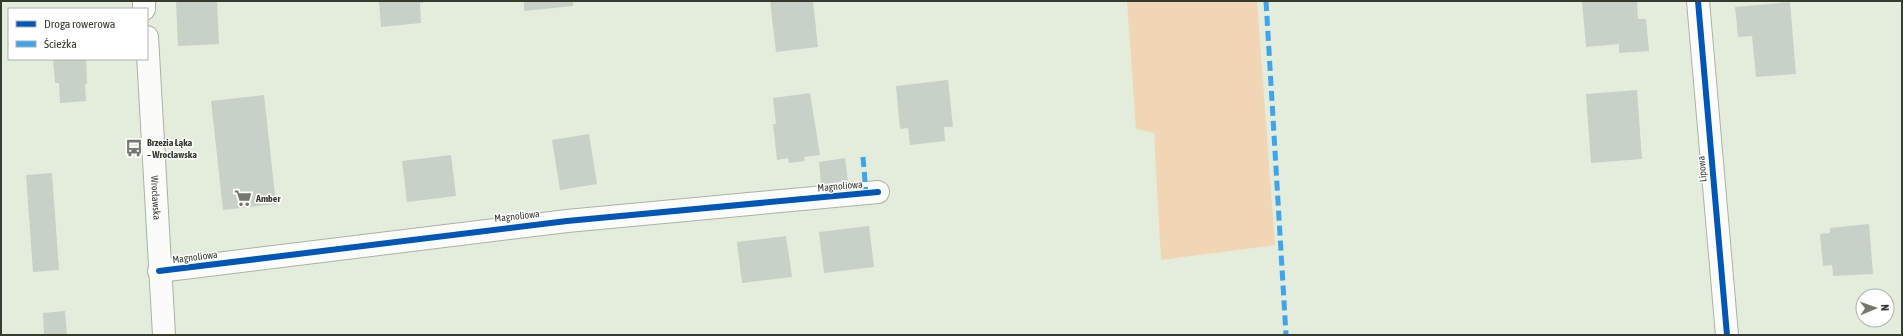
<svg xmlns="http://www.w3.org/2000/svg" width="1903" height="336" font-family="'Asap Condensed',sans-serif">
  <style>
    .green { fill: #f0d6b4 }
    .building { fill: #c7d1c7 }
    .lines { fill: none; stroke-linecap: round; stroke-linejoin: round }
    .minor-casing { stroke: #abb2a4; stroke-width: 24 }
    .tertiary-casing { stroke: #abb2a4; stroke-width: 24 }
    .minor { stroke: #fbfcfa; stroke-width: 22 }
    .tertiary { stroke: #fbfcfa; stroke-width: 22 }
    .quiet { stroke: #3ea4eb; stroke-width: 5; stroke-dasharray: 10 5; stroke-linecap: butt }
    .cycleway-casing { stroke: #fff; stroke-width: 8 }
    .cycleway { stroke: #0057b8; stroke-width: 6 }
    .labels { text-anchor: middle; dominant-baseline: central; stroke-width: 3; stroke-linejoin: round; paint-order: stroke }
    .poi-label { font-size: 10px; font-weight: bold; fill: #353b2f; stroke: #fff; text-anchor: start }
    .street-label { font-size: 10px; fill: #353b2f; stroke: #fff }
  </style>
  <rect width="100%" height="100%" fill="#e4eddc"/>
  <path class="green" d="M1127,1H1257L1275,245L1161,260L1154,133L1136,129Z"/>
  <path class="building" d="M176,1H217L219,44L178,46Z
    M379,1H422L423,3H420L421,23L381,27Z
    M524,1H573V6L524,11Z
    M770,1H813L818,47L776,52Z
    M1582,1H1637L1638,19H1646L1649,51L1619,53V44L1586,47Z
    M1790,2L1796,74L1756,77L1752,36L1738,37L1735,7Z
    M53,59H86L87,84H85L86,101L60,103L59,83H55Z
    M948,80L953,127H944L945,141L910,145L908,128L900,129L896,86Z
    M1637,90L1642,159L1591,163L1586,94Z
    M810,93L820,155L804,157L805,161L789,163L788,158L777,160L773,124H776L773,98Z
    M264,95L276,204L223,210L211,101Z
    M589,134L597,184L560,190L552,140Z
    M451,155L456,196L407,202L402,161Z
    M845,158L848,181L821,184L819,162Z
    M52,173L59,270L33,272L26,175Z
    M1869,224L1873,274L1833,276L1832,265L1823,266L1820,234L1830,233V228Z
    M869,226L874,267L824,273L819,232Z
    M786,236L792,277L742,283L737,242Z
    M65,311L67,335H44L43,313Z"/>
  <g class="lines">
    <g class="minor-casing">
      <path id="minor" d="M1698,1L1727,335
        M159,271L567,221L878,192"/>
    </g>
    <g class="tertiary-casing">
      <g id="tertiary">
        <path d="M144,1V9"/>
        <path id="s1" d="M147,37L164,335"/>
      </g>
    </g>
    <use href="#minor" class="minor"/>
    <use href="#tertiary" class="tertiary"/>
    <path class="quiet" d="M1266,1L1286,335
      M863,157L866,193"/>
    <g class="cycleway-casing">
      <path id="cycleway" d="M1698,1L1727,335
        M159,271L567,221L878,192"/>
    </g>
    <use href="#cycleway" class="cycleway"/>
  </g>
  <defs>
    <g id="bus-bare" transform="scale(1.38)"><path d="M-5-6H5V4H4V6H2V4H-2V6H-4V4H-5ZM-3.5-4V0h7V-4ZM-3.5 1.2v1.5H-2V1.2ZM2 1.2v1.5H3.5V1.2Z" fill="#72796c" stroke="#fff" stroke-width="2.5" paint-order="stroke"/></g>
    <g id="supermarket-bare" transform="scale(1.38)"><path d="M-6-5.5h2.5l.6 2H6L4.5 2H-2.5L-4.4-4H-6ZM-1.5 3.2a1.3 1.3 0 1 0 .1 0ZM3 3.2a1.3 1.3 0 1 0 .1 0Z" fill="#72796c" stroke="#fff" stroke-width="2.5" paint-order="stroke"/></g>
  </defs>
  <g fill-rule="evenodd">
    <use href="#bus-bare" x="134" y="148"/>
    <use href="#supermarket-bare" x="243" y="198"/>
  </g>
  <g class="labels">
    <g class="poi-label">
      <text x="147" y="142">Brzezia Łąka<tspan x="147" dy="12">– Wrocławska</tspan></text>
      <text x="256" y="198">Amber</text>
    </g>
    <g class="street-label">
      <text transform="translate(1702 169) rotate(-95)">Lipowa</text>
      <text transform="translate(840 186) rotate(-5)">Magnoliowa</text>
      <text stroke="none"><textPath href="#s1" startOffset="161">Wrocławska</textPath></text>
      <text transform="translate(517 216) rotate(-6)">Magnoliowa</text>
      <text transform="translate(195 257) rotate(-7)">Magnoliowa</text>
    </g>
  </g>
  <rect width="1903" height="336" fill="none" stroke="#353b2f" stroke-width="4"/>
  <rect x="8" y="8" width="140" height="52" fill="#ffffff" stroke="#aeb1ac"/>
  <rect x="16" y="21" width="20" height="6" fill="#0057b8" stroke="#aeb1ac"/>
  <text x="44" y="28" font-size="12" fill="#353b2f">Droga rowerowa</text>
  <rect x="16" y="41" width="20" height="6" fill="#3ea4eb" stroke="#aeb1ac"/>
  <text x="44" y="48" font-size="12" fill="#353b2f">Ścieżka</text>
  <g transform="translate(1875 308) rotate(88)"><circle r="19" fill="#ffffff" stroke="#aeb1ac"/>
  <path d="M0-3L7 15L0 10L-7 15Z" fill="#72796c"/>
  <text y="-6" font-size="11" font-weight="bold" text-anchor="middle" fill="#353b2f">N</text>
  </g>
</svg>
